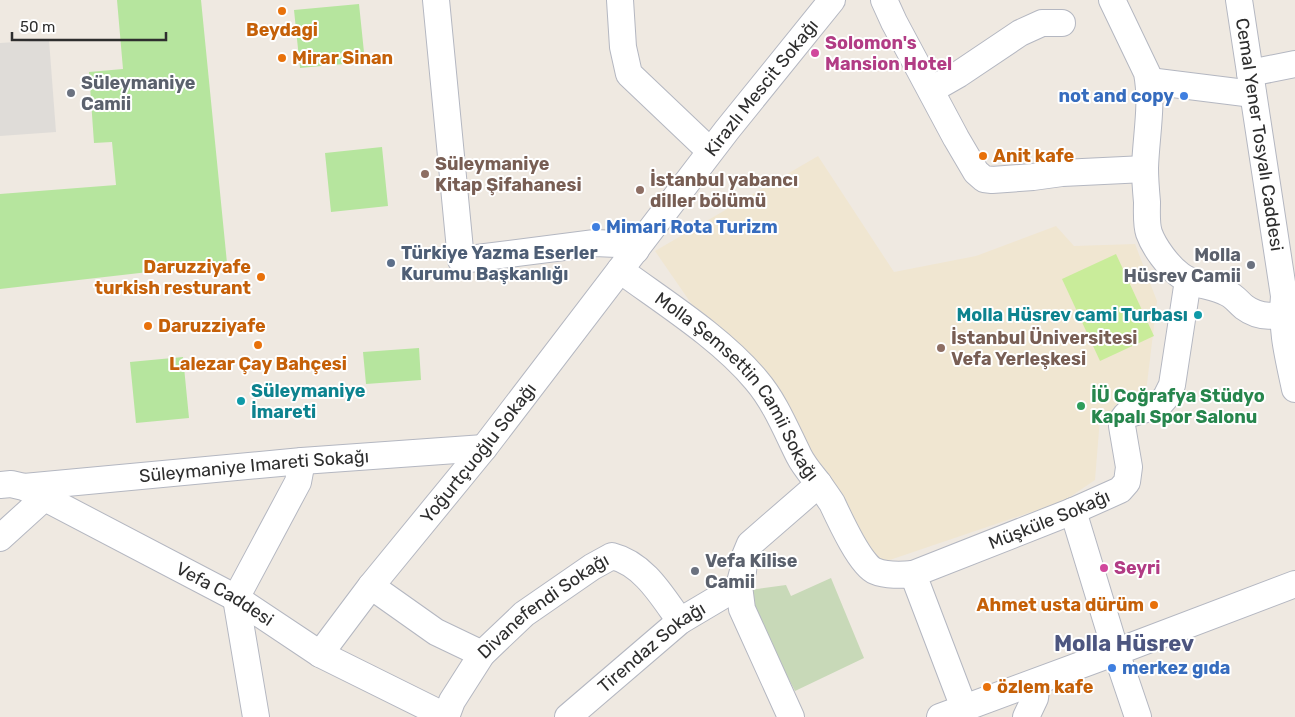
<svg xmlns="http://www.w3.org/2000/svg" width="1295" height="717" font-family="Rubik,sans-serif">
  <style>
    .education { fill: #f0e6d1 }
    .green { fill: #b6e59e }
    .cemetery { fill: #c8d9b8 }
    .pitch { fill: #c9ec9a }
    .plaza { fill: #dfdcd8 }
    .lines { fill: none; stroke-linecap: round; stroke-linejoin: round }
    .minor-casing { stroke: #b4b7c1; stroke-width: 28 }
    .minor { stroke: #fff; stroke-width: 26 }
    .food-dot { fill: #e8710a; stroke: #fff; stroke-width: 2 }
    .hotel-dot { fill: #d1479c; stroke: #fff; stroke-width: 2 }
    .worship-dot { fill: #6b7280; stroke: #fff; stroke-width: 2 }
    .shop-dot { fill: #3f7fe0; stroke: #fff; stroke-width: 2 }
    .education-dot { fill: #8d6e63; stroke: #fff; stroke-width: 2 }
    .service-dot { fill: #5c6f8a; stroke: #fff; stroke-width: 2 }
    .culture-dot { fill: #0f9aa8; stroke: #fff; stroke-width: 2 }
    .leisure-dot { fill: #2e9e5b; stroke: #fff; stroke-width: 2 }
    .labels { text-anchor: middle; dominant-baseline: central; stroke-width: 4; stroke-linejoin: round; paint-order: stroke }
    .food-label { font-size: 18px; font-weight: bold; fill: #c56008; stroke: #fff; text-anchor: start }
    .hotel-label { font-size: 18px; font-weight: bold; fill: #b23c85; stroke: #fff; text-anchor: start }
    .worship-label { font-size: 18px; font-weight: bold; fill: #5b616d; stroke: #fff; text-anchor: start }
    .street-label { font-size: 18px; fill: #2e2e2e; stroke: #fff }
    .shop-label { font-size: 18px; font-weight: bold; fill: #366cbe; stroke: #fff; text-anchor: start }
    .education-label { font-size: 18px; font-weight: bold; fill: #785e54; stroke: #fff; text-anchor: start }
    .service-label { font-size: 18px; font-weight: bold; fill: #4e5e75; stroke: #fff; text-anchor: start }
    .culture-label { font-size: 18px; font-weight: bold; fill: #0d838f; stroke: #fff; text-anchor: end }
    .leisure-label { font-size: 18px; font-weight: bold; fill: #27864d; stroke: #fff; text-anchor: start }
    .district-label { font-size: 22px; font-weight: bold; fill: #4d5680; stroke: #fff }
  </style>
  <rect width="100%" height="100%" fill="#efe9e1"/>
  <path class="education" d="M818,156L894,272L976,256L1056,226L1074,246L1135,244L1157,301L1146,392L1100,418L1095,480L1064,501L872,566L655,251Z"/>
  <path class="green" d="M117,0H201L227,263L0,289V194L116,185L112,142L94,143L89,72L123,69Z
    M359,4L365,62L300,68L294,10Z
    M382,147L388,206L331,212L325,153Z
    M419,348L421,380L366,384L363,352Z
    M183,357L189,418L136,423L130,362Z"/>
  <path class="cemetery" d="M831,578L864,658L795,691L743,591L786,585L791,596Z"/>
  <path class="pitch" d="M1116,254L1154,336L1100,361L1062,279Z"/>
  <path class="plaza" d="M49,40L56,132L0,136V43Z"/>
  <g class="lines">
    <g class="minor-casing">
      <g id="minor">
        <path d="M436,0L461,260L595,243L617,244L636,250"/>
        <path d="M620,0L623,47L629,74L710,151"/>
        <path d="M884,0L894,22L956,138L976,172L984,179L992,180L1033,177L1062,173L1145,169"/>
        <path d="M1112,0L1147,73C1153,104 1146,136 1145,168C1145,179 1146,191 1147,202C1147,212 1146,224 1149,233C1154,247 1168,266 1180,275C1194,286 1212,285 1227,293C1234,296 1238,302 1244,307C1260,319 1277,317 1295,311"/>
        <path id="s1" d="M1239,0L1284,296C1281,330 1288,356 1295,389"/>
        <path d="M1250,73L1295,64"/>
        <path d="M1149,81L1253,94"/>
        <path d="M931,90L959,74L1020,33L1042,23H1062"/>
        <path id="s2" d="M620,270C665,303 721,338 756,380C775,402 786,430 799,456C804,466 812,475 819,484L750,544L745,556L743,571L739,586L742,609L791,717"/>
        <path d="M819,484C823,490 828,497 832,503C839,518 861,566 875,571C887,576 901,575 913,574"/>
        <path id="s3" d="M0,485L11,484L24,487L236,598L320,654L447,717"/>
        <path id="s4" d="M24,487L302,461L484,448"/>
        <path d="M1073,511L1116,652L1138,717"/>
        <path d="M0,538L44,498"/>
        <path d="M371,586L436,632L482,654"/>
        <path id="s5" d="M320,654L371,586L484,448L727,130L832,0"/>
        <path id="s6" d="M964,708L913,574L1073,511L1120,490L1127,482L1129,467L1122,426L1123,419L1126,415L1159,405L1166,397L1172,385L1188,280"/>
        <path d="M256,717L236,598L298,482L302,461"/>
        <path id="s7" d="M446,717L452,701L482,654L524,614L592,567L612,556C644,564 662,596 680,621"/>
        <path id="s8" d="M568,717L680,621L739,586"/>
        <path d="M940,717L1116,652L1295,584"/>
        <path d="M1026,717L1035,698L1037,682"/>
      </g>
    </g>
    <use href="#minor" class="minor"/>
  </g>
  <g class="food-dot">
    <circle cx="282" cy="11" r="5"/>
    <circle cx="282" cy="58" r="5"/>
    <circle cx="983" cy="156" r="5"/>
    <circle cx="261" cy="277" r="5"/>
    <circle cx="148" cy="326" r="5"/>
    <circle cx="258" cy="345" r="5"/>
    <circle cx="1154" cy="605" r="5"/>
    <circle cx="987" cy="687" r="5"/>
  </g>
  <g class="hotel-dot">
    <circle cx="815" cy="53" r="5"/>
    <circle cx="1104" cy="568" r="5"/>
  </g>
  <g class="worship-dot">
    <circle cx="71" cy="93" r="5"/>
    <circle cx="1251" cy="265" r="5"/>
    <circle cx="695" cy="571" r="5"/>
  </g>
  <g class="shop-dot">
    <circle cx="1184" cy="96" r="5"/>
    <circle cx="596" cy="227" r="5"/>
    <circle cx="1112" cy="668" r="5"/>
  </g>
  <g class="education-dot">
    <circle cx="425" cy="174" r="5"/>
    <circle cx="640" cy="190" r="5"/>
    <circle cx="941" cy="348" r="5"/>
  </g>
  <circle class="service-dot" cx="391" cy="263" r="5"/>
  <g class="culture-dot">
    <circle cx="1198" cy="315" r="5"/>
    <circle cx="241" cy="401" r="5"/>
  </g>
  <circle class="leisure-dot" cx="1081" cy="406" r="5"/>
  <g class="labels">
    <g class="food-label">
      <text x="282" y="30" text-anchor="middle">Beydagi</text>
      <text x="292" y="58">Mirar Sinan</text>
      <text x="993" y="156">Anit kafe</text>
      <text x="251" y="267" text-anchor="end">Daruzziyafe<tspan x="251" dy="21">turkish resturant</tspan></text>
      <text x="158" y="326">Daruzziyafe</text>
      <text x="258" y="364" text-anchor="middle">Lalezar Çay Bahçesi</text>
      <text x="1144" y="605" text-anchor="end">Ahmet usta dürüm</text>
      <text x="997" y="687">özlem kafe</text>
    </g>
    <g class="hotel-label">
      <text x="825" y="43">Solomon's<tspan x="825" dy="21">Mansion Hotel</tspan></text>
      <text x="1114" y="568">Seyri</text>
    </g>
    <g class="worship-label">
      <text x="81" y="83">Süleymaniye<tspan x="81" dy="21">Camii</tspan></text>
      <text x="1241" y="255" text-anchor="end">Molla<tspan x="1241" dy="21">Hüsrev Camii</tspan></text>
      <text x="705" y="561">Vefa Kilise<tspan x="705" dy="21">Camii</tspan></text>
    </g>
    <g class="street-label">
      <text stroke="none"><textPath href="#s5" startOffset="718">Kirazlı Mescit Sokağı</textPath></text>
      <text stroke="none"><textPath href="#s1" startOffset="136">Cemal Yener Tosyalı Caddesi</textPath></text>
      <text stroke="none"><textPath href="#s2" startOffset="168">Molla Şemsettin Camii Sokağı</textPath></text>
      <text stroke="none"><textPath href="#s5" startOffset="256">Yoğurtçuoğlu Sokağı</textPath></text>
      <text stroke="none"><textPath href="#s4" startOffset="231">Süleymaniye Imareti Sokağı</textPath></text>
      <text stroke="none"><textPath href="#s6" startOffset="290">Müşküle Sokağı</textPath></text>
      <text stroke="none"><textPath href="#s3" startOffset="252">Vefa Caddesi</textPath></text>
      <text stroke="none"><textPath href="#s7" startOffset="151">Divanefendi Sokağı</textPath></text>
      <text stroke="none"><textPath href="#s8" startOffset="109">Tirendaz Sokağı</textPath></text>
    </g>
    <g class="shop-label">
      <text x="1174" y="96" text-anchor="end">not and copy</text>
      <text x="606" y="227">Mimari Rota Turizm</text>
      <text x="1122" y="668">merkez gıda</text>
    </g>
    <g class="education-label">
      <text x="435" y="164">Süleymaniye<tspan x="435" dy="21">Kitap Şifahanesi</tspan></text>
      <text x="650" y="180">İstanbul yabancı<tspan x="650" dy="21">diller bölümü</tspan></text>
      <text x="951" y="338">İstanbul Üniversitesi<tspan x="951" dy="21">Vefa Yerleşkesi</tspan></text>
    </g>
    <g class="service-label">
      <text x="401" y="253">Türkiye Yazma Eserler<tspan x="401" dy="21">Kurumu Başkanlığı</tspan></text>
    </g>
    <g class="culture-label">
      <text x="1188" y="315">Molla Hüsrev cami Turbası</text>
      <text x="251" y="391" text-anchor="start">Süleymaniye<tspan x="251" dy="21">İmareti</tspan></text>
    </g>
    <g class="leisure-label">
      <text x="1091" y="396">İÜ Coğrafya Stüdyo<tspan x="1091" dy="21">Kapalı Spor Salonu</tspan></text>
    </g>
    <g class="district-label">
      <text x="1124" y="643">Molla Hüsrev</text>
    </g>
  </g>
  <path d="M12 32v8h154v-8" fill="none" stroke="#2e2e2e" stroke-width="2.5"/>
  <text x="20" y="32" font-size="15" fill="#2e2e2e" stroke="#ffffff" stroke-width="4" paint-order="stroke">50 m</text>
</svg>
